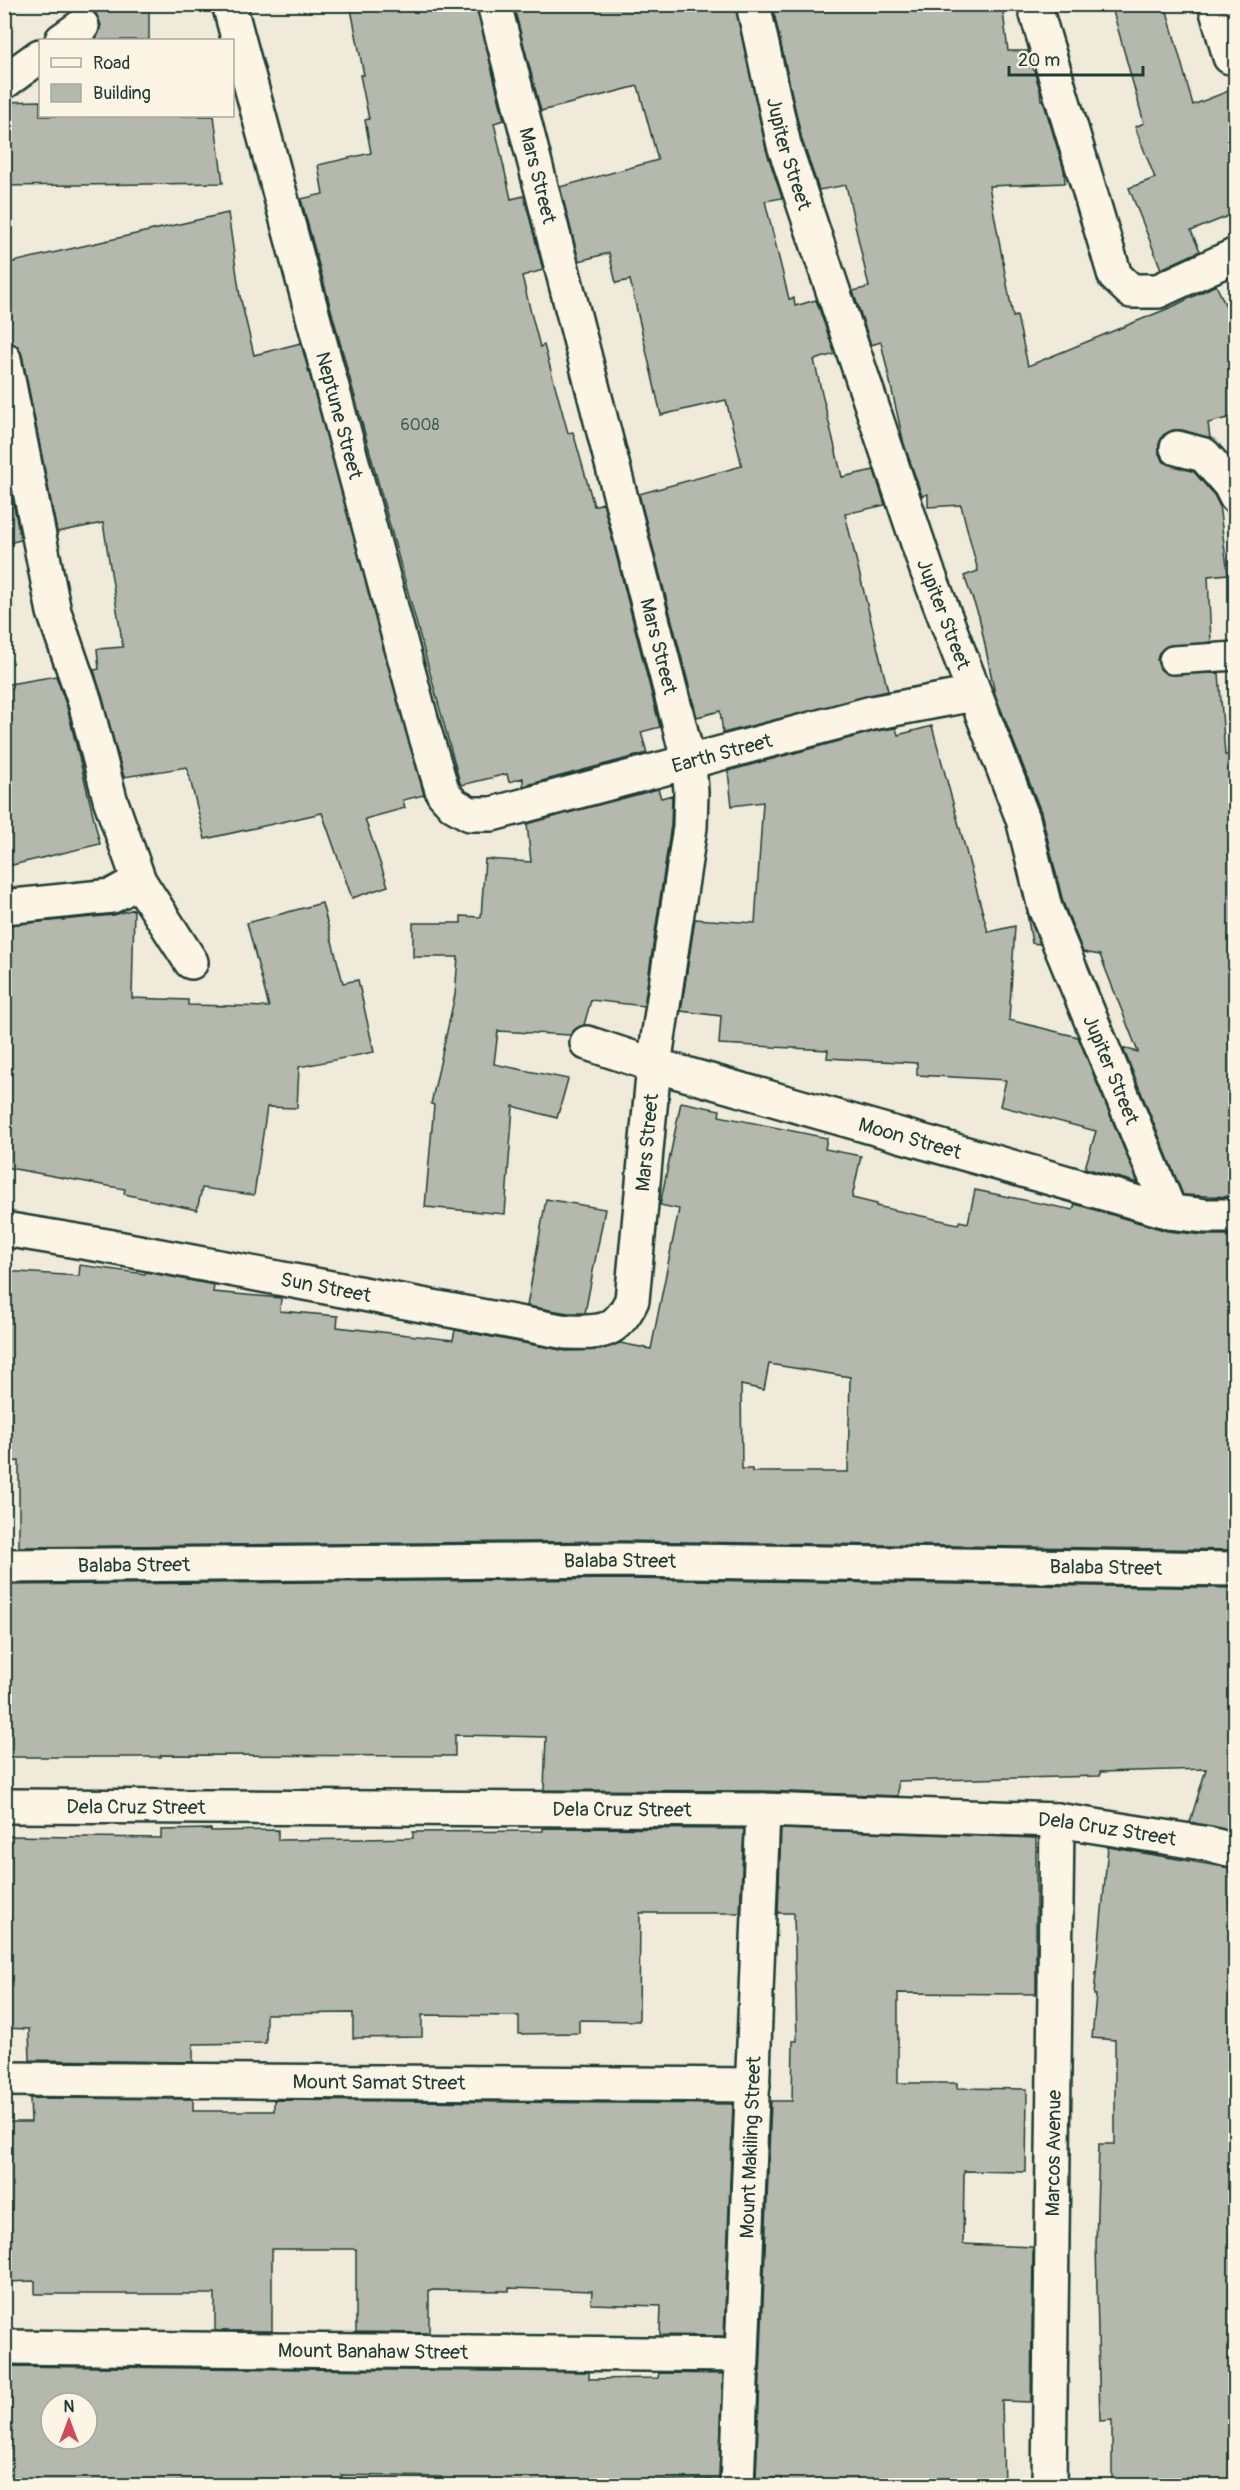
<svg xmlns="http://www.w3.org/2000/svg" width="1240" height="2490" font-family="Pangolin,sans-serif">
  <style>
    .building { fill: #b5b9ad; stroke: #1f3d34; stroke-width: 1.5; fill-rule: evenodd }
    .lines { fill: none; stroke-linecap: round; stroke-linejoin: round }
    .lane-casing { stroke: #1f3d34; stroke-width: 32 }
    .street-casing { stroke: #1f3d34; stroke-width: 38 }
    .secondary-casing { stroke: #1f3d34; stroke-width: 38 }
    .lane { stroke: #fcf5e5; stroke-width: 27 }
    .street { stroke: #fcf5e5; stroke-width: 33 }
    .secondary { stroke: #fcf5e5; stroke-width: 33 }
    .labels { text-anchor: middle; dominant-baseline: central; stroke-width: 4.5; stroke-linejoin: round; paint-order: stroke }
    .number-label { font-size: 16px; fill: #445c52 }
    .street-label { font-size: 20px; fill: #1f3d34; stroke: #fcf5e5 }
  </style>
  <rect width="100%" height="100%" fill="#efeada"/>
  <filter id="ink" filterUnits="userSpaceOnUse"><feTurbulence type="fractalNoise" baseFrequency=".0167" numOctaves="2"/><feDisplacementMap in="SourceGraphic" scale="12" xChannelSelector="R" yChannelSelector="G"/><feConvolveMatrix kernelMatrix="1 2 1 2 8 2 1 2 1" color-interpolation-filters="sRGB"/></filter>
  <g filter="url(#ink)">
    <path class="building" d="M96,4H149V40H96L101,25L96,14Z
      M350,4H476L504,120L494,123L511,199L524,196L543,270L522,276L530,309L540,347L544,345L568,433L573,432L594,506L603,503L660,727L641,732L647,753L523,786V778L509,782L507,774L462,785L460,783L301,199L323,194L318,165L371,153L365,120L369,119L360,75H364Z
      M513,4H735L766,149L782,198L765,201L789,299L794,298L795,306L816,300L835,354L814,360L842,477L874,470L885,505L845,514L888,691L723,733L720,711L697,717L639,494L742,466L726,400L661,415L630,280L616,283L609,253L579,261L560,187L658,160L638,86L541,111Z
      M772,4H1002L1008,51H1028L1040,90L1041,100H1043L1064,170L1065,183L989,186L1013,317L1017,316L1028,366L1174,306L1216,285L1236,328V416L1208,423L1210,438L1182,430H1173L1163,435L1159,444V454L1164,462L1194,472L1214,495L1219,505L1228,574L1208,576L1211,642L1165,647L1159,653L1157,660L1160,669L1167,674L1219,673L1225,755L1236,753V1197L1183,1195L1123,1048L1138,1052L1100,955L1083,952L1063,902L1041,812L995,694L979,616L964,576L978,571L961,505L928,507V494L922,496L904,444L881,342L871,345L853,291L869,287L846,185L819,190L802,140Z
      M1111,4H1165L1193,105L1236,88V213L1191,231L1200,251L1161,269L1129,188L1155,178L1135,127L1144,123Z
      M40,101V116H214L223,183L4,186V102Z
      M228,213L240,296L254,355L301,343L424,795L403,800L405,808L365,819L388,886L352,898L322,813L205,839L187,767L124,777L94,670L99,669L97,649L123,647L103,523L57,532L22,355L18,346L4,341V264Z
      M4,460L21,540L4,544Z
      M56,676L67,707L100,844L4,867V685Z
      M932,726L988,932L1015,926L1009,1020L1078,1037L1138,1183L1085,1168L1096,1131L1000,1106L1006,1080L917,1075V1063L827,1058L828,1050L719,1044L721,1016L681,1011L695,919L755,923L763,802L732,806L728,771L876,731L896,728L898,735Z
      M658,789L661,798L672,795L671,825L644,1006L591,1000L584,1025L575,1029L570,1035L498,1031L494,1064L568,1079L557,1118L513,1106L505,1214L425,1207L434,1105L431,1104L455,995L458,957H413V923H461V916L481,917L485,859L531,862L527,824Z
      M322,903L343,983L358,980L374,1052L299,1067L297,1108L267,1107L254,1195L202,1188L197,1210L124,1194L125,1189L4,1167V1029H11L8,925L114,915L134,909L132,998L188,1000V1005L269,1007L247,923Z
      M1027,914L1028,915L1040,944L1032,943Z
      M681,1102L720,1110L719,1116L827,1138L825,1149L861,1156L852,1198L877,1204L876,1206L958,1224L960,1221L968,1223L975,1190L1073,1210L1075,1204L1167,1231L1204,1235H1236V1550L622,1541L19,1547V1461L4,1462V1271L79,1276L80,1265L145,1274L146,1272L214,1285L213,1292L281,1298L280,1311L338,1316L337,1327L453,1340L455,1330L566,1351L600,1350L620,1343L651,1349L679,1209L660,1205ZM769,1364L850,1377L848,1472H752V1469H742L741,1385L764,1390Z
      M546,1199L605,1209L585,1313H568L527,1306Z
      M622,1579L1236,1588V1832L1190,1822L1206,1769L1100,1772V1776L898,1781V1796L764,1791L544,1790L546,1737L455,1735V1756L161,1755V1757H4L5,1585Z
      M543,1828L744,1829L740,1913H640L639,2021L579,2020V2033L519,2034V2016L422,2015V2037L353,2038V2013L266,2014V2043L193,2044V2062L30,2060L29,2029L4,2028V1836L161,1838V1830L211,1829V1831L278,1830V1840L363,1839L413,1838V1832L543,1831Z
      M781,1829L1036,1838V1994L898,1993V2083H957V2088L1027,2089L1026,2172L964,2171L963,2244L1033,2247L1031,2402L1002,2401L1004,2486H782V2478H756L771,2101H792L793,2041H797L794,1913H778Z
      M1108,1847L1236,1869V2053H1232L1236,2151V2486H1112V2420L1100,2421L1096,2245L1099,2144H1115V2040L1092,2038L1096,1995H1094Z
      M30,2098L193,2099V2111H274V2100L733,2104L724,2336L660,2335L661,2306L591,2304L592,2291L509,2288V2291L429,2290V2333L356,2332V2249H272V2331H215V2294H35V2281L4,2282V2122H31Z
      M4,2366L589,2372V2379L658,2378L659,2373L723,2374L719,2479L588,2482V2486H440L441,2477L342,2475V2482L252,2480V2482H177V2486H4ZM51,2403H87V2439H51Z"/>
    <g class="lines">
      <g class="lane-casing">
        <path id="lane" d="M1173,660L1236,656"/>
      </g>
      <g class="street-casing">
        <g id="street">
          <path id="s1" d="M229,4L424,730L443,793L454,805L470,814H492L872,713L974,694"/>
          <path id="s2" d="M494,4L689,763L691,792L690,827L654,1065L587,1043"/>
          <path id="s3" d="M753,4L784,145L927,570L1023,819L1045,908L1170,1212"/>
          <path d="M1034,4L1115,276L1131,291H1158L1236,255"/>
          <path d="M1215,4L1230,57L1236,55"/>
          <path d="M62,40L82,26"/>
          <path d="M4,82L40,56"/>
          <path d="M4,359L54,612L85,702L110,799L139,881L191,962"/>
          <path d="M1177,448L1204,455L1230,485L1236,497"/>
          <path d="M4,907L112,896L139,881"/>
          <path id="s4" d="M4,1566L622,1560L1236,1569"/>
          <path id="s5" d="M4,1806L763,1810L1057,1820L1209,1844L1236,1851"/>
          <path id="s6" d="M4,2079L753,2085"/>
          <path id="s7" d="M4,2347L741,2355"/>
          <path id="s8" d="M737,2486L763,1810"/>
          <path id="s9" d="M1049,2486L1057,1820"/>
        </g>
      </g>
      <g class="secondary-casing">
        <g id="secondary">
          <path id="s10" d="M4,1229L107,1246L566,1332C601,1333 616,1334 632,1300L654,1065L1170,1212L1206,1216H1236"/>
        </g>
      </g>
      <use href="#lane" class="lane"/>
      <use href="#street" class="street"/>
      <use href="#secondary" class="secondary"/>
    </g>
  </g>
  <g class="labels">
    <g class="number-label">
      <text x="420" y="425">6008</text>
    </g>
    <g class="street-label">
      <text stroke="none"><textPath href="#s3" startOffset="154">Jupiter Street</textPath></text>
      <text stroke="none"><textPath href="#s2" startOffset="177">Mars Street</textPath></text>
      <text stroke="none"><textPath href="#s1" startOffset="426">Neptune Street</textPath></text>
      <text stroke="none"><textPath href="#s3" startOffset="640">Jupiter Street</textPath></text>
      <text stroke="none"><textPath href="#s2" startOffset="663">Mars Street</textPath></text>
      <text stroke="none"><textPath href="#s1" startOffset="1112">Earth Street</textPath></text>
      <text stroke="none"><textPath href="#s3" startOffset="1126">Jupiter Street</textPath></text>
      <text stroke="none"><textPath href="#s10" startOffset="1154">Moon Street</textPath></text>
      <text stroke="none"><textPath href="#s10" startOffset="810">Mars Street</textPath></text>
      <text stroke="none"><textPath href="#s10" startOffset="327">Sun Street</textPath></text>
      <text stroke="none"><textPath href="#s4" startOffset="616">Balaba Street</textPath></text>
      <text stroke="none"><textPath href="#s4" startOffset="130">Balaba Street</textPath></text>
      <text stroke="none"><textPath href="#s4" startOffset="1102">Balaba Street</textPath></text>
      <text stroke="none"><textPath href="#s5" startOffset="132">Dela Cruz Street</textPath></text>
      <text stroke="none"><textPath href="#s5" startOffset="618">Dela Cruz Street</textPath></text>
      <text stroke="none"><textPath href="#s5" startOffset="1104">Dela Cruz Street</textPath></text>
      <text stroke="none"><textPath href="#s6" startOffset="375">Mount Samat Street</textPath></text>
      <text stroke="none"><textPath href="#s8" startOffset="339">Mount Makiling Street</textPath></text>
      <text stroke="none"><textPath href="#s9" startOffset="333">Marcos Avenue</textPath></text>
      <text stroke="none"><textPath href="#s7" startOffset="369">Mount Banahaw Street</textPath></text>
    </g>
  </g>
  <rect width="1240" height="2490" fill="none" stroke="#fcf5e5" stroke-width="24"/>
  <rect x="12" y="12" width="1216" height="2466" fill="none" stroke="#1f3d34" stroke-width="2" filter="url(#ink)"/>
  <rect x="39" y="39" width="195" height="78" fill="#fcf5e5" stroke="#a4ab9e" stroke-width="1.5"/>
  <rect x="51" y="58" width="30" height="9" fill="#fcf5e5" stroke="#a4ab9e" stroke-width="1.5"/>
  <text x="93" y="69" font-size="18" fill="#1f3d34">Road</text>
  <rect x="51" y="84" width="30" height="18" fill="#b5b9ad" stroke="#a4ab9e" stroke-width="1.5"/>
  <text x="93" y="99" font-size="18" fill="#1f3d34">Building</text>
  <g transform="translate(69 2421)"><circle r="28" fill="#fcf5e5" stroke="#a4ab9e" stroke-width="1.5"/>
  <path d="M0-4.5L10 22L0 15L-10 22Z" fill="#d1495b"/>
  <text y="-9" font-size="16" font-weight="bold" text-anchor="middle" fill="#1f3d34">N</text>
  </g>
  <path d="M1009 66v9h134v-9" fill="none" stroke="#1f3d34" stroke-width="3"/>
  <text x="1018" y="66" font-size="18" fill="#1f3d34" stroke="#fcf5e5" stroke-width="4.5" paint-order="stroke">20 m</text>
</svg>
